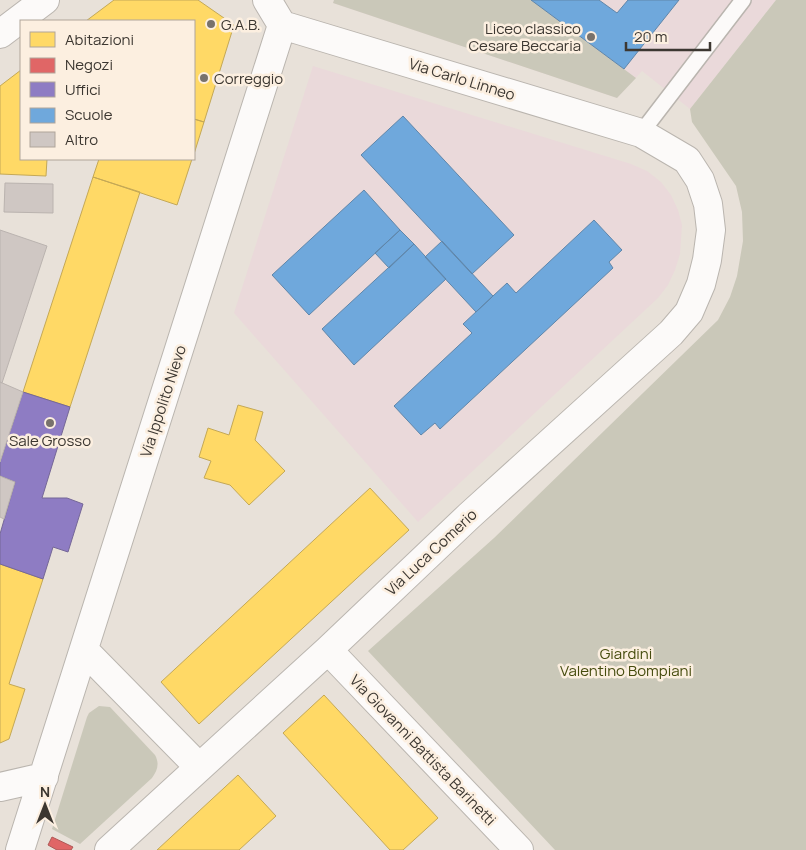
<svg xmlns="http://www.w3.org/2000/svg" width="806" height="850" font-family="Manrope,sans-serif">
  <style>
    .education { fill: #ead9da }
    .green { fill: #cac8b9 }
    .homes { fill: #ffd966; stroke: #c4a856 }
    .shops { fill: #e06666; stroke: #af5856 }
    .offices { fill: #8e7cc3; stroke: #756797 }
    .schools { fill: #6fa8dc; stroke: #6086a9 }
    .building { fill: #cfc7c3; stroke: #bab3af }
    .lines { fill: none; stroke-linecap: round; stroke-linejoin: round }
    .lane-casing { stroke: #bab5af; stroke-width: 18 }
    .street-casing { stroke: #bab5af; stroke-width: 30 }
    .lane { stroke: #fcfaf9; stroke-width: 15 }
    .street { stroke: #fcfaf9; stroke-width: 28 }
    .poi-dot { fill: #78726c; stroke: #fcefe0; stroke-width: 2 }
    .labels { text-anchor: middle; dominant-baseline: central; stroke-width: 5; stroke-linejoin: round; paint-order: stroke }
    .poi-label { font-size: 15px; fill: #3c3731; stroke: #fcefe0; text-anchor: start }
    .street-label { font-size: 15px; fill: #3c3731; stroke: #fcefe0 }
    .park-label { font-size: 15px; fill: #464c0e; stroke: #fcefe0 }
  </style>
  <rect width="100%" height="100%" fill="#e8e1d9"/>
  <path class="education" d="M334,0H776L690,109L642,71L617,98L333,3Z
    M313,66L631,164L647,171L661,182L671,195L678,210L682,225L680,254L675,270L668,285L658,298L418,522L234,313Z"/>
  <path class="green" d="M334,0H531L636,78L617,98L333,3Z
    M776,0H806V850H555L368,651L494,538L718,320L730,297L737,276L743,241L742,212L736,186L692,122L690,109Z
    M99,706L110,707L155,755C160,764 157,771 152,778L80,844L52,829L87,717L89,713Z"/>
  <path class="homes" d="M114,0H198L234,25L204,122L194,119V21H86Z
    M21,70V159H47L46,176L0,174V86Z
    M194,119L204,122L194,154Z
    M99,159H192L177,205L93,177Z
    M93,177L140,192L70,407L23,392Z
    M238,405L263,412L255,440L285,471L249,505L230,485L204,478L211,461L199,457L208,428L229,435Z
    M370,488L409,530L199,724L161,682Z
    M0,564L43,579L9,684L25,689L9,739L0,743Z
    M324,695L438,818L403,850H390L283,733Z
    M238,775L276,816L239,850H157Z"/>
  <path class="shops" d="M52,837L73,847L71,850H57L48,845Z"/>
  <path class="offices" d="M23,392L70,407L42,498H67L83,504L68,552L53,547L43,579L0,564V534L15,482L0,476V462Z"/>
  <path class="schools" d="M531,0H599L617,13L628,0H679L624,69Z
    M403,116L514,235L472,274L361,155Z
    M364,190L400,230L309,315L272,275Z
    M594,220L622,250L609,262L613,268L440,429L435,423L421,435L394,406L472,333L463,324L493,296L507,283L516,293Z
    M400,230L414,244L389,268L375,253Z
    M442,241L493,296L476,312L425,257Z
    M414,244L446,279L354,365L322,329Z"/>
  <path class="building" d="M5,183L53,184V213L4,212Z
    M0,230L47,246L2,383L0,382Z
    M0,382L23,392L0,462Z
    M0,476L15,482L4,519L0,517Z"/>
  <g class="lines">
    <g class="lane-casing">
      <path id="lane" d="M641,133L743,0"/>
    </g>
    <g class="street-casing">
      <path id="street" d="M267,0L282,25
        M0,34L45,0
        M84,650L199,767
        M328,650L519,850
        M0,787L44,777
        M20,850L282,25
        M109,850L328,650L469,516L671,333L689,312L701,284L707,260L711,230L708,204L700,180L687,160L641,133L282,25"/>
    </g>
    <use href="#lane" class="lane"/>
    <use href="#street" class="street"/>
  </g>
  <g class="poi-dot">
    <circle cx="211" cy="24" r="5"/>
    <circle cx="591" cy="37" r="5"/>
    <circle cx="204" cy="78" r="5"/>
    <circle cx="50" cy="423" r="5"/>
  </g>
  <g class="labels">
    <g class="poi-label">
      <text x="221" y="24">G.A.B.</text>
      <text x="581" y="28" text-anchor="end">Liceo classico<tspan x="581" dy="17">Cesare Beccaria</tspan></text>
      <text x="214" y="78">Correggio</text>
      <text x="50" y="440" text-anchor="middle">Sale Grosso</text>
    </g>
    <g class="street-label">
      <text transform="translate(462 79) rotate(17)">Via Carlo Linneo</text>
      <text transform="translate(163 401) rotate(-72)">Via Ippolito Nievo</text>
      <text transform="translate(431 552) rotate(-43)">Via Luca Comerio</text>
      <text transform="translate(423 750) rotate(46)">Via Giovanni Battista Barinetti</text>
    </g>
    <g class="park-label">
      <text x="626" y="653">Giardini<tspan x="626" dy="17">Valentino Bompiani</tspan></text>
    </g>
  </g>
  <rect x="20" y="20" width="175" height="140" fill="#fcefe0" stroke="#afa59a"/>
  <rect x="30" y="32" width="25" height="15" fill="#ffd966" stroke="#afa59a"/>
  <text x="65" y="45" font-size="15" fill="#3c3731">Abitazioni</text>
  <rect x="30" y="58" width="25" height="15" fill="#e06666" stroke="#afa59a"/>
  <text x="65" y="70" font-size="15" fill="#3c3731">Negozi</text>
  <rect x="30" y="82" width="25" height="15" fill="#8e7cc3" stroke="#afa59a"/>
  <text x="65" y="95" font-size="15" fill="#3c3731">Uffici</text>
  <rect x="30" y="108" width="25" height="15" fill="#6fa8dc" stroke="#afa59a"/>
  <text x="65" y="120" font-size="15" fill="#3c3731">Scuole</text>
  <rect x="30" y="132" width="25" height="15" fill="#cfc7c3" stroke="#afa59a"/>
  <text x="65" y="145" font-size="15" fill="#3c3731">Altro</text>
  <g transform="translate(45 805)" stroke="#fcefe0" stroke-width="4" paint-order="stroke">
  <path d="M0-4L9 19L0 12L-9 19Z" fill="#3c3731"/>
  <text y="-8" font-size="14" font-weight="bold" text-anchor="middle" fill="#3c3731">N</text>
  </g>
  <path d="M626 42v8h84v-8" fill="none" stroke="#3c3731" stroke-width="2.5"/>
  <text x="634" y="42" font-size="15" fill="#3c3731" stroke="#fcefe0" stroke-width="4" paint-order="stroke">20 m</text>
</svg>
